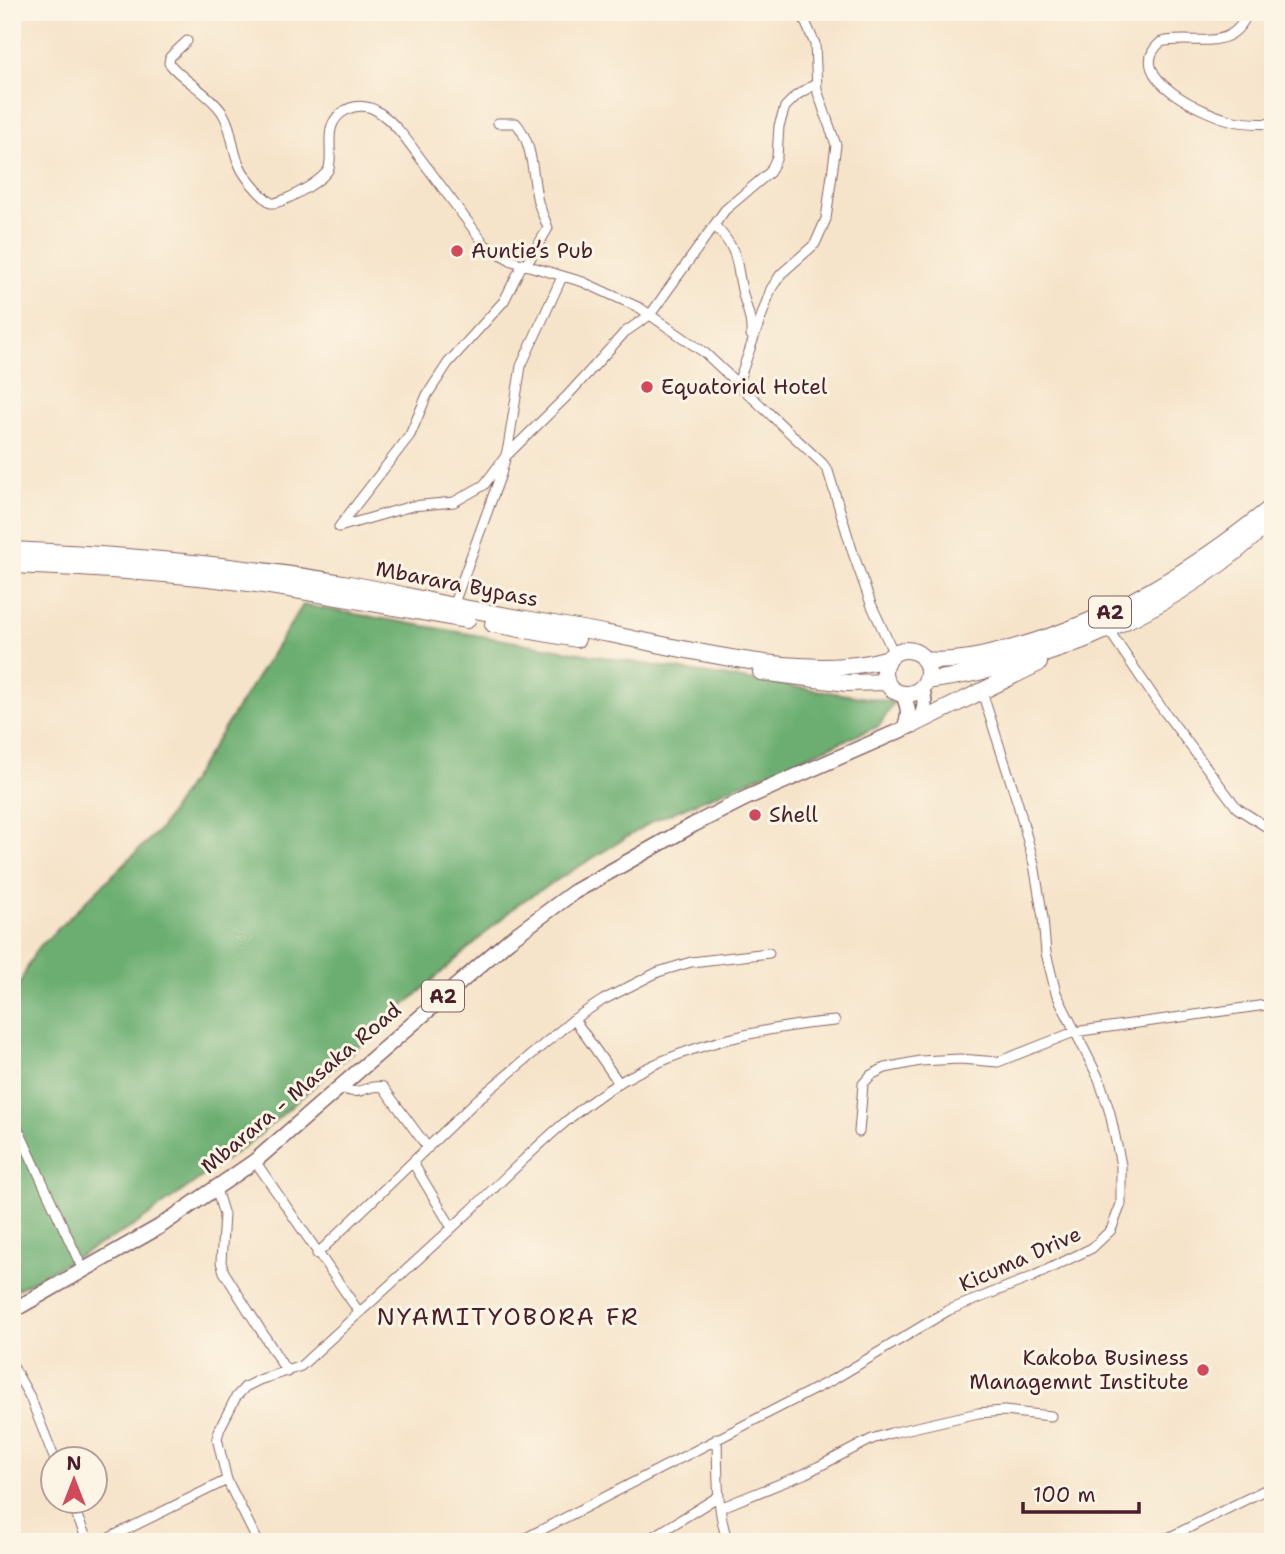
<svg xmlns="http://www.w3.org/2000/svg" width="1285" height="1554" font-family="'Shantell Sans',sans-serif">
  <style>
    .forest { fill: #6cae71; stroke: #5b664e; stroke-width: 2 }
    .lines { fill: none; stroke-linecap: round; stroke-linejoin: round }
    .street-casing { stroke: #866463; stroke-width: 11 }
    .primary-casing { stroke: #866463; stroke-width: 17 }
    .highway-casing { stroke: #866463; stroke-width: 18 }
    .street { stroke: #fff; stroke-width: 9 }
    .primary { stroke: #fff; stroke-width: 14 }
    .highway { stroke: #fff; stroke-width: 16 }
    .poi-dot { fill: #d1495b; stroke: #fcf5e5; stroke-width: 2.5 }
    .labels { text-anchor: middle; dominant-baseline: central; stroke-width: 6; stroke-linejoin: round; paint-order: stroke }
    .shield { fill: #fcf5e5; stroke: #7f5f63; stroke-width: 2 }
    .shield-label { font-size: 19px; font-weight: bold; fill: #4a1f2b }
    .poi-label { font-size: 21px; fill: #4a1f2b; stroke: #fcf5e5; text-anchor: start }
    .street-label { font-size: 21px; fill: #4a1f2b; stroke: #fcf5e5 }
    .quarter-label { font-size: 24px; letter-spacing: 2px; fill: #4a1f2b; stroke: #fcf5e5 }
  </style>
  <rect width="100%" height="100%" fill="#fcf5e5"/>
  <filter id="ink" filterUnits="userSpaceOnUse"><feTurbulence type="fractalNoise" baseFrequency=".0143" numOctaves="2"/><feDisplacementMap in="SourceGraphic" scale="14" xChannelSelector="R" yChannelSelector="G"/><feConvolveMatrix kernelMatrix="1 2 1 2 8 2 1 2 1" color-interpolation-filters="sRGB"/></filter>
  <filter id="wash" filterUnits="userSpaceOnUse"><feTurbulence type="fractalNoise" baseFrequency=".00686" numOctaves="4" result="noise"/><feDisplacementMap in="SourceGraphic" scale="28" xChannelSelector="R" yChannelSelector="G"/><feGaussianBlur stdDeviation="1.57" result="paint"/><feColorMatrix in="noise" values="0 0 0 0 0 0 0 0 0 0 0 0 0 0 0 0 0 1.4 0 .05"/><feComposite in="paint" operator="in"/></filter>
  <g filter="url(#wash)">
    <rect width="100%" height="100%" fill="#f6e4ca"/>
    <path class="forest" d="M303,605L637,663L894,702L879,726L655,820L518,904L257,1137L134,1226L12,1292V992L17,989L36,950L160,829Z"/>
  </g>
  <g filter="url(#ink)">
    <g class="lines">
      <g class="street-casing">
        <path id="street" d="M1248,12C1231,55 1193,34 1161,42C1120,76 1208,116 1234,121C1247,124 1260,123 1273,124
          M187,41L170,57L169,63C184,82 207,91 222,112C232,128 231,142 237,159C242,175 258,193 271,203C281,205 326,179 329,168C334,147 321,124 346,110C356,105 368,105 377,111C398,124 412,148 427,167C446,193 466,219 485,245L512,261L583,282L640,308L705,353L822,463L828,471L853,553L871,604L894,654
          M714,225C743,255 734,262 744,298C748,312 752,321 751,335
          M738,383L771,289L781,274L815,244L826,219L836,145L817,90L815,44L801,12
          M339,527L412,506L454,502L484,485L505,457L567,396L625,332L650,315L725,210L770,172L777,157L779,126L785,107L797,95L817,83
          M339,527L410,435L427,395L448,363L504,301L522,265L530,259L548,228C545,220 541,211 538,202C532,177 534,144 516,123H498
          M453,606L501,474L508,447L521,366L562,277
          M1108,629L1158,703L1237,808L1273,831
          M574,1019L619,1083
          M340,1087C363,1099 364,1083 383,1087L428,1148
          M12,1116L84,1272
          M859,1132L863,1084L871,1075L885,1068L920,1061L960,1059L998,1062L1074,1032L1273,1004
          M255,1161L359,1312
          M413,1163L452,1228
          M216,1189L224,1215L221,1262L224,1272L287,1372
          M317,1254L477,1100L574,1019L603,1000L658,972L691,962L769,953
          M12,1365L30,1397L55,1460
          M717,1438C718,1473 716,1509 728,1542
          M71,1502L88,1542
          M720,1508L804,1474L872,1439L891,1433L978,1413L1004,1411L1051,1416
          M101,1542L227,1480
          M258,1542L227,1480L217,1438L220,1428L236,1397L245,1387L259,1380L301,1366C357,1314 414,1264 469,1212C516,1168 562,1118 617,1084C679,1046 764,1027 835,1021
          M518,1542L836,1378L949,1310L1032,1277L1092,1248L1111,1230L1121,1204V1165L1110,1113L1099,1079L1056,993L1046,953L1043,918L1034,864L1018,804L982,692
          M645,1542L719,1496
          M1160,1542L1273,1486"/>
      </g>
      <g class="primary-casing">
        <path id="primary" d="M902,693C909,707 910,715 904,729
          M12,1311L159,1227L255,1161L509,940L574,892L693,825L746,798L915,724C926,712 926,703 922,687"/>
      </g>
      <g class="highway-casing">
        <path id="highway" d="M12,550C125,555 238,565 349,584C384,590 418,599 453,606C505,616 557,624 609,634C686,649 817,684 891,657
          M12,565C89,568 165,572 241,582C317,592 392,607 467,620
          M493,624L577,639
          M884 672a22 22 0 1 1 44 0a22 22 0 1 1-44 0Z
          M924,660C956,663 983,656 1013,648C1113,620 1193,571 1273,506
          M761,672L847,683L887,682
          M926,681C1051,665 1183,608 1273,518
          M915,724L1039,663"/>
      </g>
      <use href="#street" class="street"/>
      <use href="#primary" class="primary"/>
      <use href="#highway" class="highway"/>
    </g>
  </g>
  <g class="poi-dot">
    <circle cx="457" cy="251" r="7"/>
    <circle cx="647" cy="387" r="7"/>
    <circle cx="755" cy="815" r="7"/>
    <circle cx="1203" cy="1370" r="7"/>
  </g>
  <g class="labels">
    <g class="shield">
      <rect x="1089" y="596.5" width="42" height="31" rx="5"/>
      <rect x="422" y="980.5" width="42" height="31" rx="5"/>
    </g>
    <g class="shield-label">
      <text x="1110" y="612">A2</text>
      <text x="443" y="996">A2</text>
    </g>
    <g class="poi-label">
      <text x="471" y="251">Auntie’s Pub</text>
      <text x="661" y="387">Equatorial Hotel</text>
      <text x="769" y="815">Shell</text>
      <text x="1189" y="1358" text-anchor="end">Kakoba Business<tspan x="1189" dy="24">Managemnt Institute</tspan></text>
    </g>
    <g class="street-label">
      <text transform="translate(457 584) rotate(11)">Mbarara Bypass</text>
      <text transform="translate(301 1088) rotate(-40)">Mbarara - Masaka Road</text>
      <text transform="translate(1020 1259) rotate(-24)">Kicuma Drive</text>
    </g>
    <g class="quarter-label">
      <text x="508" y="1317">NYAMITYOBORA FR</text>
    </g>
  </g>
  <rect width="1285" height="1554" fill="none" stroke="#fcf5e5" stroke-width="42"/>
  <g transform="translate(74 1480)"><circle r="33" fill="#fcf5e5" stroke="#b59f9b" stroke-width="2"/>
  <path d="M0-5L12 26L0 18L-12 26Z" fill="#d1495b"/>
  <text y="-10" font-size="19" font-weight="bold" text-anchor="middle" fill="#4a1f2b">N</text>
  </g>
  <path d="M1023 1502v10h116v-10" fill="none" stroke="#4a1f2b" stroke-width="3.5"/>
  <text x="1033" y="1502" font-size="21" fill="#4a1f2b" stroke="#fcf5e5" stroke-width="5" paint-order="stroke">100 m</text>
</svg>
